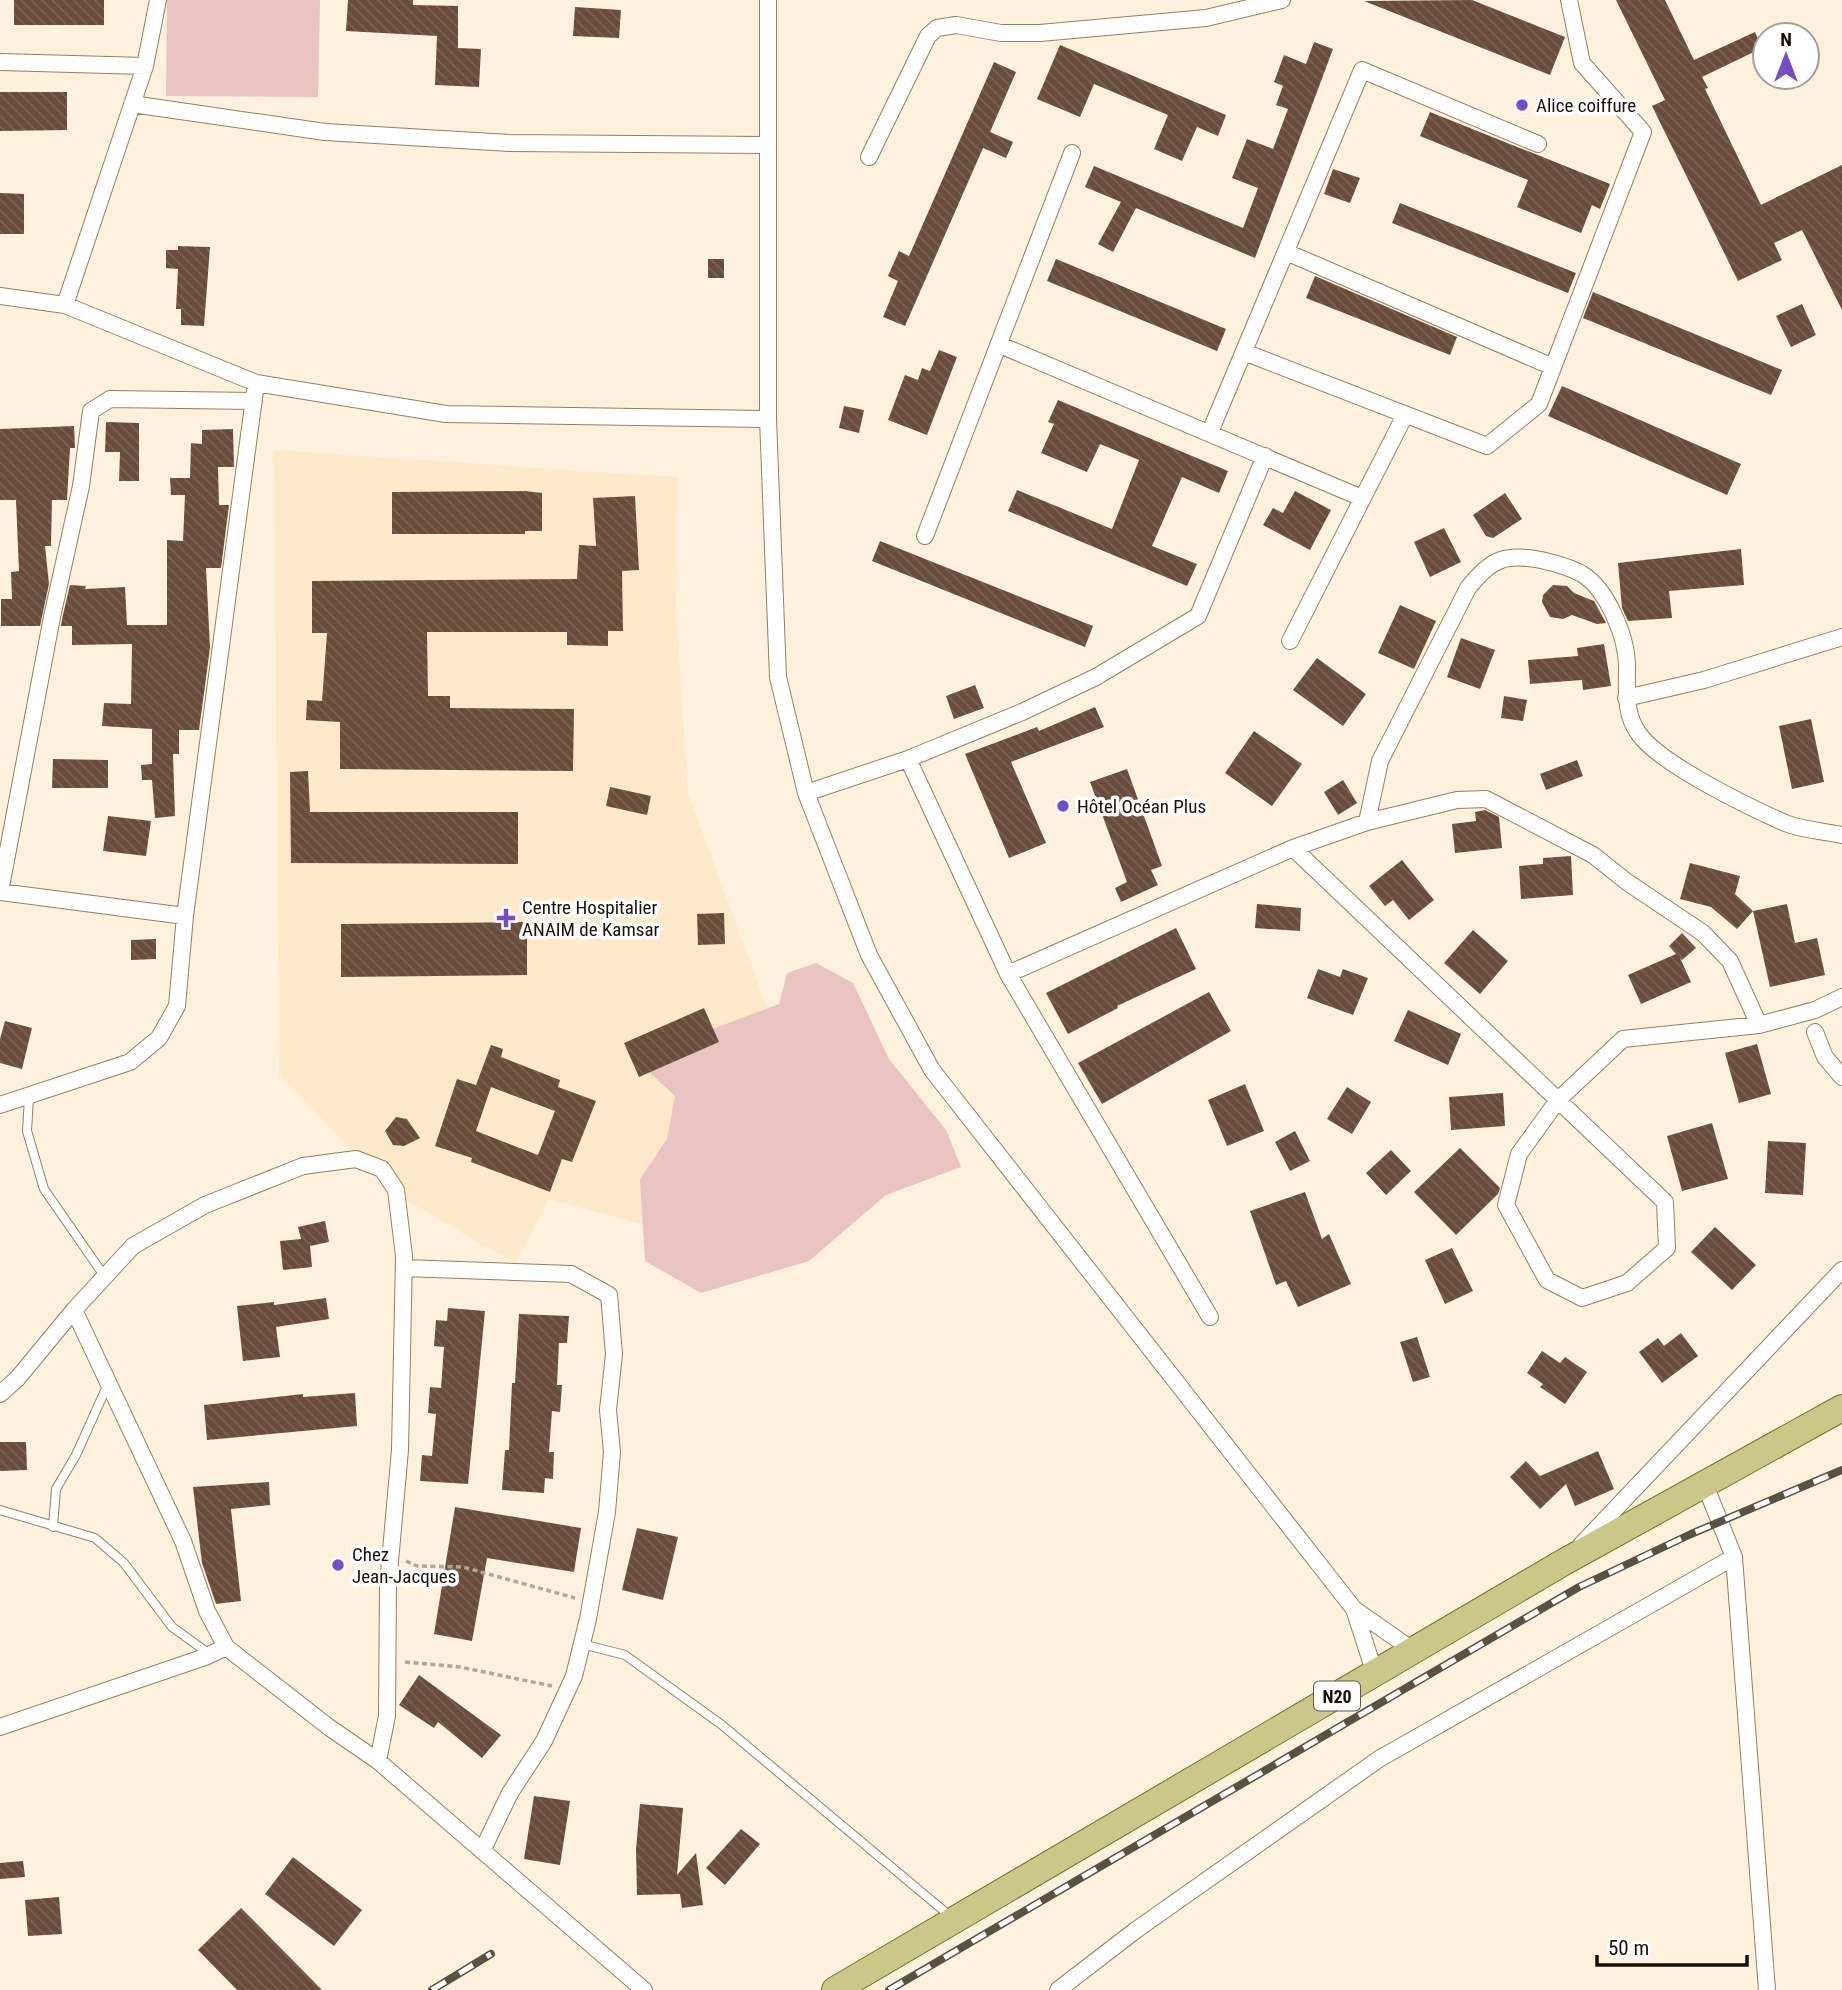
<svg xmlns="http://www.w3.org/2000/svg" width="1842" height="1990" font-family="'Roboto Condensed',sans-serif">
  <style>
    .built { fill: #feeaca }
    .grass { fill: #e9c4c2 }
    .building { fill: url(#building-back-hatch); fill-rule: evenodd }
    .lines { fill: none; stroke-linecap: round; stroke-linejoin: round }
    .service-casing { stroke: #928062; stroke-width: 10 }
    .minor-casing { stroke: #928062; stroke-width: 18 }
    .primary-casing { stroke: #747127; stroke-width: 28 }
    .path { stroke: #b1a796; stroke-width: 3.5; stroke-dasharray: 5 3.5; stroke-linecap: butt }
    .service { stroke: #fff; stroke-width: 8 }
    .minor { stroke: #fff; stroke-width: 16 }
    .primary { stroke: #c9c888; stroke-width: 26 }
    .rail-casing { stroke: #595143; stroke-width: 8 }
    .rail { stroke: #fff; stroke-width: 5; stroke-dasharray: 16; stroke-linecap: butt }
    .poi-dot { fill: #734ec7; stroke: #fff; stroke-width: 2.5 }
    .labels { text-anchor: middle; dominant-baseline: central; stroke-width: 7; stroke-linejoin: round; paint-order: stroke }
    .shield { fill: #fff; stroke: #5d5851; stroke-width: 2 }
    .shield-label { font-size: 18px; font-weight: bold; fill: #181106 }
    .poi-label { font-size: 19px; fill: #181106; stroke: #fff; text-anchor: start }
  </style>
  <defs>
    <pattern id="building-back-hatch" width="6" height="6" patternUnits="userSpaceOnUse" patternTransform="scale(1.75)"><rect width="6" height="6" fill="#6a4c3b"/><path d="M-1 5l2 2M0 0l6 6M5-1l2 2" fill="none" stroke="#7a6253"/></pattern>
  </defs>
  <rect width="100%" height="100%" fill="#fef2de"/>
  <path class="built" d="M274,450L678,477L676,606L688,793L780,1043L678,1234L549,1199L515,1264L392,1192L279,1075Z"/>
  <path class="grass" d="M167,0H320L318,97L166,96Z
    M816,963L853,983L889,1059L946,1130L961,1167L886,1195L809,1261L701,1293L645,1261L640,1179L667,1139L675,1096L648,1071L654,1051L779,1004L787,973Z"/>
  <path class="building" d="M14,0H104V25H14Z
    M348,0H413V5L458,6V48L481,49L479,87L435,85L437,36L346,31Z
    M1472,0L1565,37L1550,75L1364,1Z
    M1616,0H1665L1694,60L1755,32L1762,48L1702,77L1708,88L1705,89L1761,205L1842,165V310L1802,230L1774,243L1782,260L1738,281L1652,106L1665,100Z
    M575,7L621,10L619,38L573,36Z
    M1314,42L1333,49L1255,258L1136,208L1113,252L1098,244L1121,202L1085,187L1094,166L1243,228L1258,188L1232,178L1247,139L1273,149L1288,109L1276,105L1283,86L1274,82L1284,55L1306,64Z
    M1060,45L1226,115L1218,136L1197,127L1182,161L1154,149L1168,115L1094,84L1080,117L1037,99Z
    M994,62L1016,72L990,132L1013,142L1006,158L983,148L905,326L883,317L898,281L888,276L899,251L909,256Z
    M0,92H67V130L0,131Z
    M1430,112L1610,184L1600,209L1592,205L1581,233L1517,207L1528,180L1420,136Z
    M1333,169L1360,178L1350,203L1324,194Z
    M0,193L24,194V234H0Z
    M1400,203L1576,273L1568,293L1392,223Z
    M178,246L210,247L204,326L181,325V309H176L178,269L166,268V250H178Z
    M708,259H724V278H708Z
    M1056,259L1226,329L1217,351L1047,281Z
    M1315,276L1457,337L1450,355L1306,298Z
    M1593,292L1782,370L1771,395L1583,318Z
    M1802,304L1816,335L1791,347L1776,316Z
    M939,350L957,357L927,435L888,420L905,375L918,380L922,368L930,371Z
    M1562,386L1741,464L1727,495L1548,416Z
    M1058,400L1228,471L1219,493L1182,477L1152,546L1197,564L1187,586L1008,511L1017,490L1112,529L1139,460L1100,444L1087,472L1041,453L1054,424L1048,422Z
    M844,406L864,410L859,433L839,428Z
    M106,422L139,423V481H119L120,452H105Z
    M74,426L75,448H70L67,500H52L51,546H45L49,584L40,626H1V599H12L11,572L19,571L16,500H0V429Z
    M233,429L234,467H218L219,505H229L221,568H206L210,648L199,730H179V754H173L175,816L155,818L152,780H142L141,765L152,764V729L102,726L104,703L131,704L132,644L72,645V626H61L62,619L70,585L86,586L85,589L125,587L127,625H167V540L183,541L185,495H171L170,478H190L191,443L202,444V430Z
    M525,491L542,493V531H525V534H392V492Z
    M1295,491L1331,510L1310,550L1263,525L1273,508L1283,513Z
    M1505,493L1522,519L1493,538L1486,536L1473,515Z
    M635,496L639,570L622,571L623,631H608V646L567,645V632H427L428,696H450V708L574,709L573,771L340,769V722L306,720L307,700L322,701L327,633H312V581L577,579L579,545L596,546L593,498Z
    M1444,528L1461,562L1430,577L1414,542Z
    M880,541L1093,626L1085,647L872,561Z
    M1741,549L1744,585L1669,591L1672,618L1628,621L1622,608L1618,563Z
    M1553,585L1567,586L1574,593L1594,601L1606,623L1597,624L1572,615L1563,619L1550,617L1542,602L1543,595Z
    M1400,605L1436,621L1414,669L1378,653Z
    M1461,638L1495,650L1480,689L1447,677Z
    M1604,644L1611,686L1583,690L1582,680L1530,684L1528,660L1578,656L1577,648Z
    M1317,658L1366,694L1343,726L1293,690Z
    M975,685L984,708L954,719L946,696Z
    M1504,696L1527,700L1523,721L1501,718Z
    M1095,707L1104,727L1011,762L1046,843L1009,858L965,754L1037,727L1039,731Z
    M1811,719L1824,782L1792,789L1779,726Z
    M1254,731L1302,764L1272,806L1225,773Z
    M53,759L108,760V788H52Z
    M1577,760L1583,776L1546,790L1540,774Z
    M1127,769L1162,866L1151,870L1158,885L1121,902L1115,888L1127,882L1090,782Z
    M308,771L310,812H518V864L291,863L290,772Z
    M1343,780L1357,803L1338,815L1324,792Z
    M610,787L651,796L647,815L606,806Z
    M1485,810L1499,817L1502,848L1455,853L1452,824L1476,821L1475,812Z
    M108,816L151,821L146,856L103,851Z
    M1571,856L1573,895L1521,899L1519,866L1543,864V858Z
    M1402,860L1434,900L1409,920L1393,900L1385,906L1369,886Z
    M1690,863L1740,876L1735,894L1753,911L1737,929L1711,907L1680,899Z
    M1257,904L1301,908L1300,931L1255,928Z
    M1787,904L1795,943L1817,938L1825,975L1770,987L1753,911Z
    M724,913L725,944L698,945L697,914Z
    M527,922V975L341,977V924Z
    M1176,928L1196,969L1117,1006L1118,1008L1068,1034L1046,993Z
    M1473,930L1508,961L1480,994L1444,963Z
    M1682,933L1696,948L1682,960L1680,958L1691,982L1641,1004L1628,975L1676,954L1669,946Z
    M156,939V959L131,960V940Z
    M1318,969L1340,977L1343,969L1368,978L1353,1015L1307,998Z
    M1209,992L1231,1031L1102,1104L1078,1063Z
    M704,1008L719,1042L639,1077L624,1043Z
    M1408,1010L1461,1034L1448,1065L1394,1041Z
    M5,1021L32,1028L22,1069L0,1063V1039Z
    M1757,1044L1771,1094L1739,1103L1725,1053Z
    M491,1045L503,1049L501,1057L560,1080L558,1087L596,1101L572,1162L562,1159L550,1192L471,1162L472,1158L435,1146L457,1079L476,1085ZM491,1087L555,1111L538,1155L476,1131Z
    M1245,1084L1264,1131L1227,1146L1208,1100Z
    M1347,1087L1371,1102L1352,1134L1327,1119Z
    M1503,1093L1505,1126L1451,1130L1449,1097Z
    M396,1117L407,1119L420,1138L404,1146L393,1145L385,1131Z
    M1712,1123L1728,1179L1682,1191L1667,1136Z
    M1295,1131L1310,1161L1290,1171L1275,1142Z
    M1768,1141L1806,1143L1803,1195L1765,1193Z
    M1460,1148L1500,1188L1498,1194L1456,1235L1414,1192Z
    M1391,1150L1411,1171L1386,1195L1366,1173Z
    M1305,1192L1322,1239L1329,1234L1351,1284L1298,1307L1286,1281L1276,1285L1250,1211Z
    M325,1221L329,1242L310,1246L312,1267L283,1270L280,1241L301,1239L298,1227Z
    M1715,1227L1756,1265L1732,1290L1691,1252Z
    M1452,1248L1473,1291L1445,1304L1425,1260Z
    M326,1298L329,1319L276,1327L280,1357L243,1361L237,1306L274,1302V1305Z
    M448,1308L485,1311L468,1484L420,1481L422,1455L432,1456L436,1414L428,1413L430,1387L441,1388L444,1347L434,1346L436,1320L447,1321Z
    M519,1314L569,1316L567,1343H559L557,1385H562L560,1412L552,1411L549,1452H554L553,1479L545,1478L544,1493L502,1490L505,1450H509L512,1383H515Z
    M1681,1333L1698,1356L1662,1383L1639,1352L1658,1338L1664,1346Z
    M1417,1337L1430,1377L1413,1382L1400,1342Z
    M1542,1351L1560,1363L1565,1357L1587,1372L1565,1404L1540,1387L1543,1384L1527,1373Z
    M355,1393L357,1426L207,1440L204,1405L303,1394V1397Z
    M0,1442H26L27,1470L0,1471Z
    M1598,1451L1614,1489L1575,1506L1566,1484L1540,1509L1510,1477L1526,1461L1540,1476Z
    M269,1482L270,1505L231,1509L241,1601L216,1604L202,1563L193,1487Z
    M455,1507L581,1528L574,1572L487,1558L472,1641L434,1634Z
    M637,1528L678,1537L663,1600L622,1590Z
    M419,1675L501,1735L482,1758L438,1722L434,1728L399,1705Z
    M534,1796L570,1801L560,1865L524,1859Z
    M640,1804L683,1808L677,1875L696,1853L703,1905L682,1908L680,1894L637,1895L636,1849Z
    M741,1829L760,1844L725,1885L706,1868Z
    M293,1857L362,1910L334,1946L265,1894Z
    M23,1861L25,1877L0,1879V1863Z
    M59,1897L62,1934L28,1936L25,1900Z
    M241,1908L255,1922L322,1990H237L198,1950Z"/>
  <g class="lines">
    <g class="service-casing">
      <path id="service" d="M29,1097L27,1131L44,1189L105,1277
        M0,1510L95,1538L124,1563L172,1627L211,1655
        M53,1527L56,1489L76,1455L108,1384
        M582,1644L625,1655L722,1725L950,1916"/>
    </g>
    <g class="minor-casing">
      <path id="minor" d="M768,0V419L778,677L806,793L869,955L932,1070L1354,1609L1414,1651
        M0,62L145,66
        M132,104L325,132L510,143L767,145
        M869,157L928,36L937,28L956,25L1001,33H1040L1206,18L1282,0
        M1286,252L1553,367
        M0,296L65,305L256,383L446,414L768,419
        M65,305L145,66L158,0
        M1000,345L1362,498
        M1244,352L1487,446L1539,404L1643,132L1582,63L1569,0
        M1210,432L1362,70L1538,144
        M925,536L1072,153
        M1290,641L1405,415
        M1626,698L1704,680L1842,637
        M908,759L1008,974L1210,1317
        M806,793L908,759L1022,712L1096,677L1198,616L1265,456
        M1367,822L1380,761L1468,588C1491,559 1505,553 1541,560C1554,563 1570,567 1582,574C1608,590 1627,638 1627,667C1627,690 1624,714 1639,734C1660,764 1749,807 1785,823C1802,830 1824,831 1842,835
        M1293,848L1665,1202L1667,1248L1627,1283L1582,1298L1547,1280L1506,1205L1519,1154L1558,1100L1623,1039L1759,1025L1815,1010L1842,997
        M0,892L52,617L81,486L91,411L110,399L254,401
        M0,892L185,916
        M1008,974L1293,848L1367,822L1457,800L1486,799L1593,855L1627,882L1703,933L1730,961L1759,1025
        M1815,1032L1825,1057L1842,1077
        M0,1105L130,1062L159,1038L177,1006L185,916L256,383
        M404,1268L571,1274L609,1295L614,1354L608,1410L612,1452L607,1512L588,1619L574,1676L544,1741L510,1793L482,1851
        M74,1310L183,1541L207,1611L226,1647L330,1728L378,1761L644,1990
        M0,1394L17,1379L74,1310L133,1246L205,1205L303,1166L356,1159L382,1169L396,1190L404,1256L400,1450L388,1584L387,1716L378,1761
        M1705,1485L1734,1557L1767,1990
        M1581,1545L1842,1270
        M1354,1609L1375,1674
        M0,1727L205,1657L226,1647
        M1058,1990L1136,1930L1379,1759L1734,1557"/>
    </g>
    <g class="primary-casing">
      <path id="primary" d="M835,1990L1564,1562L1842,1408"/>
    </g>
    <path class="path" d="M406,1561L417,1566L463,1567L575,1598
      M405,1662L460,1667L552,1686"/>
    <use href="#service" class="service"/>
    <use href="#minor" class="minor"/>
    <use href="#primary" class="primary"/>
    <g class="rail-casing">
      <path id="rail" d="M432,1990L491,1954
        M889,1990L1579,1587L1691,1534L1842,1470"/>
    </g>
    <use href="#rail" class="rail"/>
  </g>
  <g class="poi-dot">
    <circle cx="1522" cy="105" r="7"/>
    <circle cx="1063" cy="806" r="7"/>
    <path d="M502.5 907.5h7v7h7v7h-7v7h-7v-7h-7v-7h7z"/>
    <circle cx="338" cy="1565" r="7"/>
  </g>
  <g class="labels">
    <rect class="shield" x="1314" y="1681.5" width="46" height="29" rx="5"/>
    <g class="shield-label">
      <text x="1337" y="1696">N20</text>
    </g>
    <g class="poi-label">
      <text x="1536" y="105">Alice coiffure</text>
      <text x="1077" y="806">Hôtel Océan Plus</text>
      <text x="522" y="907">Centre Hospitalier<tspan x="522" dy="22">ANAIM de Kamsar</tspan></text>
      <text x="352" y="1554">Chez<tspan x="352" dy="22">Jean-Jacques</tspan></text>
    </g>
  </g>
  <g transform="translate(1786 56)"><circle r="33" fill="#ffffff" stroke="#a3a09b" stroke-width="2"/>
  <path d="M0-5L12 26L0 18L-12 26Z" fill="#734ec7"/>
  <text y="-10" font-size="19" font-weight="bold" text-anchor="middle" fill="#181106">N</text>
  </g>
  <path d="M1597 1955v10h150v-10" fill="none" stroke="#181106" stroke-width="3.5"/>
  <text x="1608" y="1955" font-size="21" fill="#181106" stroke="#ffffff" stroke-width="5" paint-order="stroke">50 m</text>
</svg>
